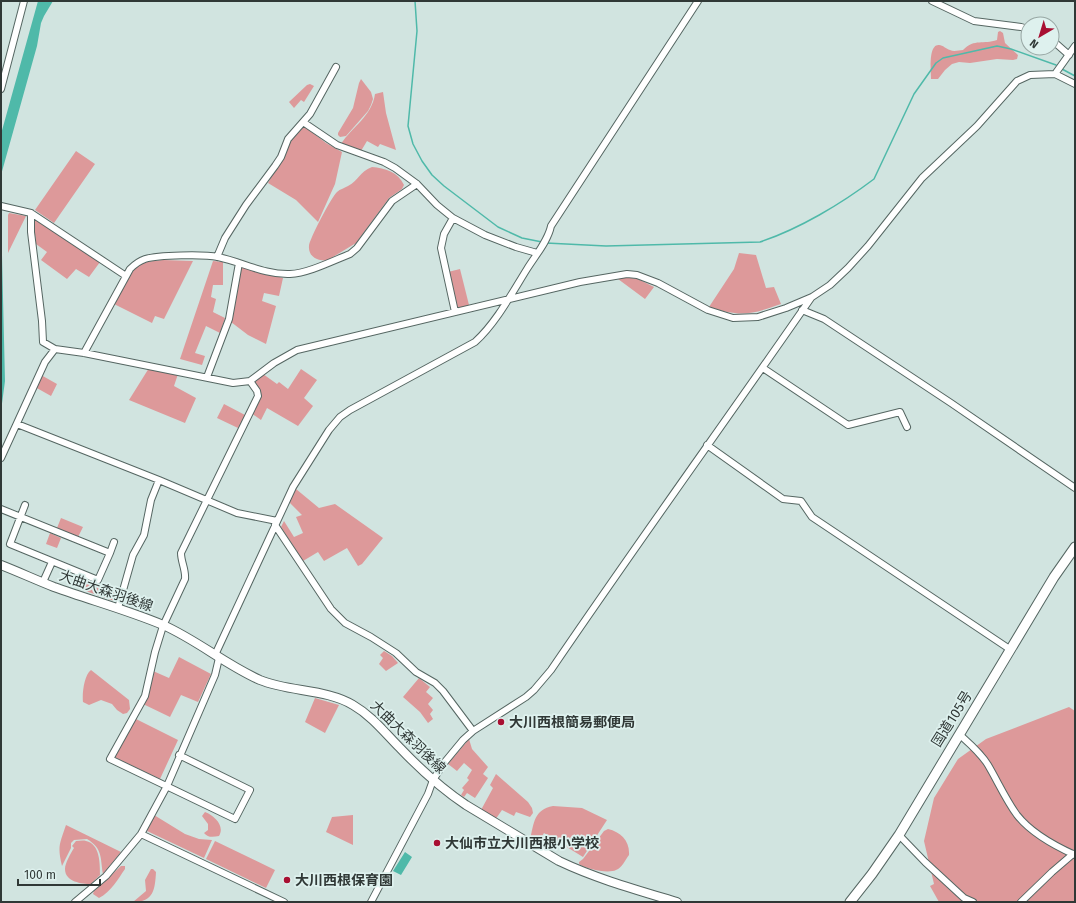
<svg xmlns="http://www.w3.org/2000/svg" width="1076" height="903" font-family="'Fira Sans','Noto Sans JP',sans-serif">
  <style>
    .green { fill: #dd999a }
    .water { fill: #4fb9a9 }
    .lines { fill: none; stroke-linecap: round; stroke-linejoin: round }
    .stream { stroke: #4fb9a9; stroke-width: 1.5 }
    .minor-casing { stroke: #556662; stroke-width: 8 }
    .major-casing { stroke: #556662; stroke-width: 10 }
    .highway-casing { stroke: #556662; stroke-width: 11 }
    .minor { stroke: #fff; stroke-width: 6 }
    .major { stroke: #fff; stroke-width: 8 }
    .highway { stroke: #fff; stroke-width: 9 }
    .poi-dot { fill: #a80f32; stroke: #def1ee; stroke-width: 1.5 }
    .labels { text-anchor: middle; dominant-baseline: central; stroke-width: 3.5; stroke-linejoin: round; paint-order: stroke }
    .street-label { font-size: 14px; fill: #303836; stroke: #def1ee }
    .poi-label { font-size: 14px; font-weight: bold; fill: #303836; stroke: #def1ee; text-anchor: start }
  </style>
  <rect width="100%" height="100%" fill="#d1e4e0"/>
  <path class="green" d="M1000,31L1003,33L1005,43L1018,55L1017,59L1013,60L997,59L970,63L959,62L952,64L945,70L938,79H931C931,72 928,44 939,45C943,45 946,49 950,50C954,52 959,50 963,50C975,38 983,45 997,40L998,32Z
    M361,79L371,92L373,99L371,105L368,111L346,136L340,137L338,135V133L353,108L359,83Z
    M310,84L314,86L304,102L301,100L294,108L289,102L307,85Z
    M383,92L386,113L396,150L380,144L378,147L367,141L361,151L341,144C352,127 372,116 375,94Z
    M304,126L326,143L342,152L335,184L318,222L296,200L268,183L290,142Z
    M76,151L95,164L54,223L35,210Z
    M372,167C385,168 398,172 404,185L402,189L389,198L356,243L328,260C319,262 308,257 309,246C309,240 332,196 337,192C340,189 345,188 348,186C359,180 359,172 372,167Z
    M9,213L26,216L8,253V215Z
    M33,216L100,262L89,277L76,269L67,279L41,260L47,252L36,244Z
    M739,253L756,255L766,288L774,287L781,304C750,315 741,317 709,307L734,269Z
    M163,260L193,261L164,319L155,316L152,323L114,304C119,295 131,270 138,266C144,261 155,261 163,260Z
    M213,261L223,262V285H213L211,297L216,299L213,312L225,318L220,333L206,326L195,353L205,356L202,365L180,359Z
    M239,266L283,278L279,296L264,293L262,301L276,306L266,344L248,335L231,322Z
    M460,269L469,305L457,309L448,272Z
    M624,277L638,279L654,287L645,299L618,279Z
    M149,368L178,374L174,386L196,398L185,423L129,400Z
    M301,369L317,380L304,398L313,406L298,426L267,408L261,420L251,413L260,396L254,383L263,374L277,384L279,382L288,389Z
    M41,375L57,384L51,396L35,387Z
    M224,404L245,415L238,428L217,418Z
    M296,489L319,508L335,504L383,538L362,564L358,566L347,548L324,561L318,552L303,561L281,527L284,521L294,537L303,533L296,517L302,515L290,503L291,497Z
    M61,518L83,527L78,537L57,528Z
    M50,533L61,538L57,548L46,544Z
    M86,580L117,592L114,601L83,590Z
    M384,651L392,656L398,663L386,671L379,664L383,658L380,655Z
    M179,657L211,674L198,702L181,695L170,717L143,704L153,671L169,678Z
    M91,670L129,700L130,709L127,713L123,714L117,710L112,704L101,700L89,705L83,702C82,694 84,675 91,670Z
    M419,678L430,687L426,692L433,698L428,704L433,710L430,714L433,719L428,723L420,712L403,697Z
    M315,698L339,705L325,733L305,722Z
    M1069,707L1075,711V902H939L930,886L934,884L924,841L934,798L958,759L986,739Z
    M136,719L178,740L160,779L114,757Z
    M469,739L472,749L488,767L483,774L488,778L475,798L467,793L464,797L461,795L464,790L462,788L469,780L467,778L472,770L464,763L457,771L448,764Z
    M496,774L528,802L532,808L533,813L530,817L516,812L514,816L502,810L495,820L481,810L493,788L490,785Z
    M553,806L582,808L607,820L583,857L544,833L537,844L530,840C534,822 534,810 553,806Z
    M205,812C215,816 225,826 219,836C213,837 208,838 204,833L208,830V824L202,816Z
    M154,815L185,834L199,839L212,840L204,858L147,831Z
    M353,815V845L326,832L332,817Z
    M66,825L121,852L103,874C100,857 103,849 87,839L74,840L71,843V848L62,866C57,846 60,843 66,825Z
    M608,829C621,832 630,841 629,855C625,860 622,868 616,870C608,874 586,869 579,864V862L583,859L604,831Z
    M76,841C79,841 83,840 86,841C100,844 100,863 100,875L91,884C82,884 65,882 65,869C65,863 71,853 74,848L72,846Z
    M215,841L275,870L266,888L206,859Z
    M121,866H125V869C118,879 111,892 99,898L93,894L94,891Z
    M151,869H153L156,872C155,889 154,902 133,902L146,891L145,880Z"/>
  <path class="water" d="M38,1H53L44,16L41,23L37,46L1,175V134Z
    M1,213L5,381L1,411Z
    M405,852L412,857L401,875L393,871Z"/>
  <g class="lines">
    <path class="stream" d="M415,1L417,31L408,126L413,144L422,161L432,175L444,186L498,227L522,238L542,242
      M1062,69L1075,76
      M546,243L606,246L760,242C799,229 841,204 874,179L914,94L936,63L943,58L997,46L1011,49L1056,65"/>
    <g class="minor-casing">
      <path id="minor" d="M932,1L974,21L1021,27L1028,29
        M1052,40L1069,55
        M1055,74L1075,46
        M1,89L24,1
        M303,122L337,145L384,162L395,168L417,184L437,205L453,218L485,235L516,247L537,253
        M1,206L31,213L126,276
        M31,213V232L42,321L43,342L55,349L84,353L233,383L250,381L274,363L297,350L580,282L627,274L637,275L658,283L708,310L733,318L758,317L786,308L812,297L830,285L848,268L868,246L922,178L977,126L1017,81L1030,75L1055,74L1075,84
        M453,218L444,234L441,248L455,312
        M217,257L225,238L246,205L275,166L281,157L288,139L310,114L336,67
        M802,310L824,319L951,403L1075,488
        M84,353L130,269C134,265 139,261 145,259C158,255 204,254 218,257C242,262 265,275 290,274C309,273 332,261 350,254L357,248L392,201L417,184
        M763,368L848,425L900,412L907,427
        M207,377L229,319L239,263
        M17,424L159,480L237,513L277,521
        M707,445L783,499L801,501L812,517L1011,650
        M1,458L45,362L55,349
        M1,509L110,553L98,580L10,544L25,505
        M275,525L331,609L345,623L371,637L396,653L416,672L435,683L443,691L473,731
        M110,553L114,542
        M43,582L52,562
        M118,608L133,555L144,535L151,500L159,480
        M215,655L293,487L329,430L340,417L350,410L475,342C496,323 512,293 527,269C535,256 548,241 551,226L698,1
        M959,734C970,744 981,753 988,765C998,782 1006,800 1017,815C1031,833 1055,846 1075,855
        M179,755L250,790L235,819L110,759L145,696L155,652L163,626L185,579C186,570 181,562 181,553L258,396L257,391L250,381
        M141,834L284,902
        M899,835L925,862L964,898L973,902
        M75,902L106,876L141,834L167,786L215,675L219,658
        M371,902L428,794L433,780L444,763L463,740L473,731L526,697L534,690L551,670C636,545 725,422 811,298
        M1021,902L1052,872L1073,854"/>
    </g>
    <g class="major-casing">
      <path id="major" d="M1,565C19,572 36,580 54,587C90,600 127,610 163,625C197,640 226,665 260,680C289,692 327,689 353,705C372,716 385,733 400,748C420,769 442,789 466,805L559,861C597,879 637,890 677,902"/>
    </g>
    <g class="highway-casing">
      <path id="highway" d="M850,902L872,874L899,835L1054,577L1075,547"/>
    </g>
    <use href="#minor" class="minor"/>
    <use href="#major" class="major"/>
    <use href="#highway" class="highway"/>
  </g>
  <g class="poi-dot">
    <circle cx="501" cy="722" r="4"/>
    <circle cx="437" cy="843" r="4"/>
    <circle cx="287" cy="880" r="4"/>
  </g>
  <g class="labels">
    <g class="street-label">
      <text transform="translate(106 591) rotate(19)">大曲大森羽後線</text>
      <text transform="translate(952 719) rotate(-58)">国道105号</text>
      <text transform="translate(408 737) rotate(44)">大曲大森羽後線</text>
    </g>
    <g class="poi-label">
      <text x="509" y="722">大川西根簡易郵便局</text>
      <text x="445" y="843">大仙市立大川西根小学校</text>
      <text x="295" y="880">大川西根保育園</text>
    </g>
  </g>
  <rect width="1076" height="903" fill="none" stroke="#303836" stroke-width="4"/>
  <g transform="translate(1040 36) rotate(218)"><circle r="19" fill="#def1ee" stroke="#98a7a4"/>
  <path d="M0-3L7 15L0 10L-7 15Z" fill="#a80f32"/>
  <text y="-6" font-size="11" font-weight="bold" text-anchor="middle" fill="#303836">N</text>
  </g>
  <path d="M18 879v6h82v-6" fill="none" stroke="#303836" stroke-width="2"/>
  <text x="24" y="879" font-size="12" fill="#303836" stroke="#def1ee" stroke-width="3" paint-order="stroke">100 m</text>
</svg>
